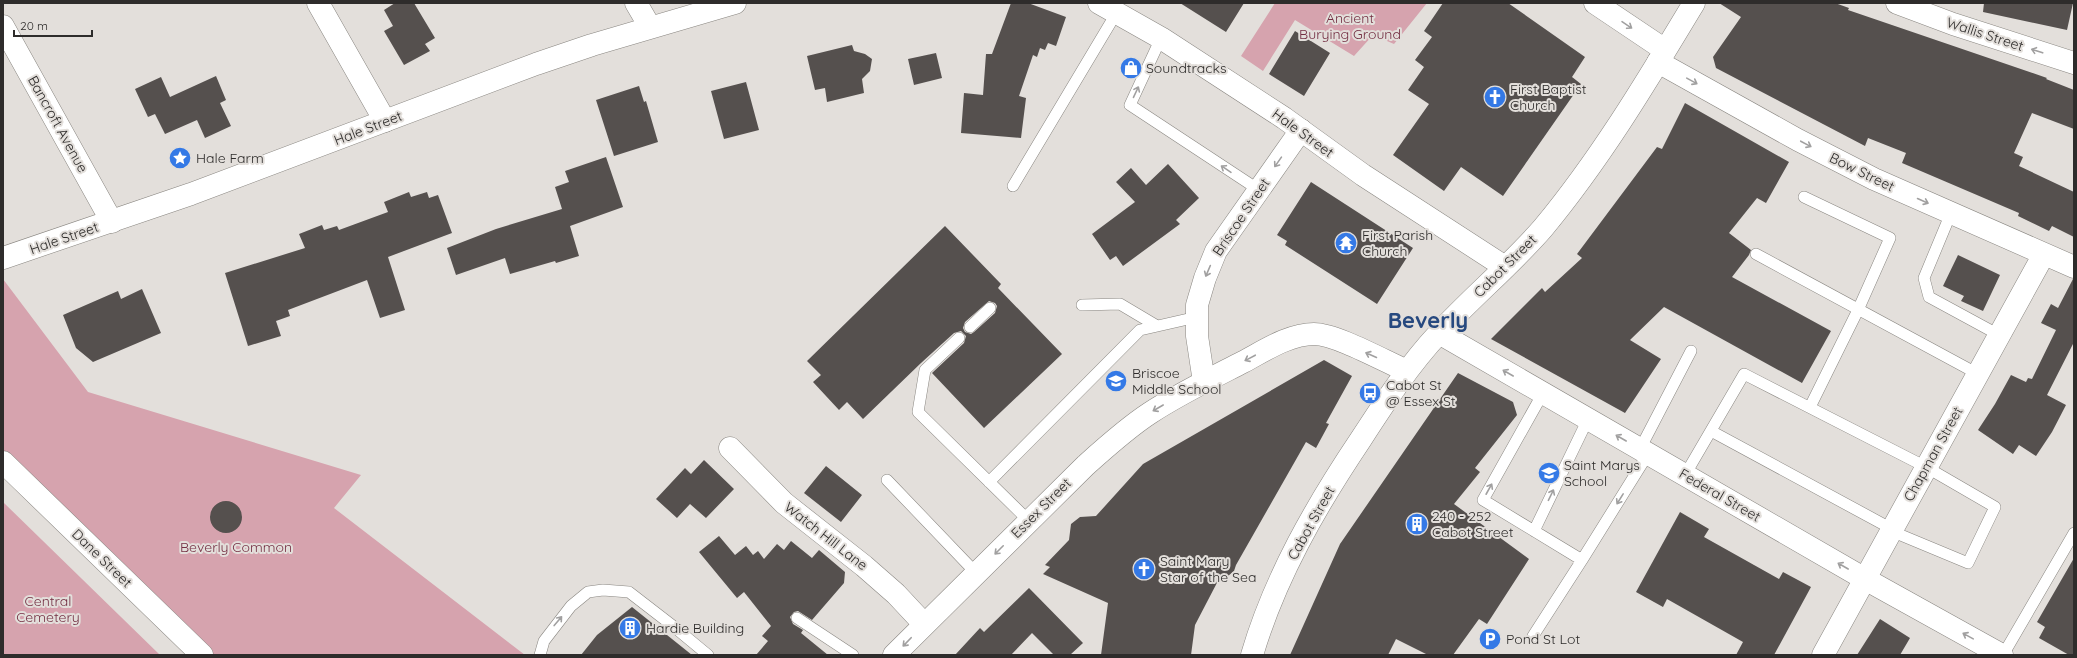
<svg xmlns="http://www.w3.org/2000/svg" width="2077" height="658" font-family="Quicksand,sans-serif">
  <style>
    .green { fill: #d6a3ae }
    .building { fill: #55504e; fill-rule: evenodd }
    .lines { fill: none; stroke-linecap: round; stroke-linejoin: round }
    .service-casing { stroke: #898681; stroke-width: 12 }
    .minor-casing { stroke: #898681; stroke-width: 23 }
    .tertiary-casing { stroke: #898681; stroke-width: 23 }
    .secondary-casing { stroke: #898681; stroke-width: 23 }
    .service { stroke: #fff; stroke-width: 11 }
    .minor { stroke: #fff; stroke-width: 22 }
    .tertiary { stroke: #fff; stroke-width: 22 }
    .secondary { stroke: #fff; stroke-width: 22 }
    .oneway { stroke: #a1a0a0 }
    .labels { text-anchor: middle; dominant-baseline: central; stroke-width: 4; stroke-linejoin: round; paint-order: stroke }
    .park-label { font-size: 14px; fill: #742f43; stroke: #e3dfdb }
    .street-label { font-size: 14px; fill: #2e2c2b; stroke: #e3dfdb }
    .poi-label { font-size: 14px; fill: #2e2c2b; stroke: #e3dfdb; text-anchor: start }
    .town-label { font-size: 22px; font-weight: bold; fill: #27497f; stroke: #e3dfdb }
  </style>
  <rect width="100%" height="100%" fill="#e3dfdb"/>
  <path class="green" d="M1275,3H1427L1394,44L1373,35L1354,56L1295,20L1263,71L1241,56Z
    M3,279L88,392L361,475L334,508L525,655H194L3,462Z
    M3,502L160,655H3Z"/>
  <path class="building" d="M395,3H414L435,38L425,44L430,51L404,65L384,31L393,26L384,10Z
    M1011,3H1028L1066,17L1056,46L1048,43L1045,50L1040,48L1037,57L1033,55L1019,96L1026,98L1021,138L961,133L964,93L983,95L986,54H992Z
    M1180,3H1244L1226,32Z
    M1443,3H1508L1585,57L1572,77L1581,84L1503,196L1461,167L1444,191L1393,155L1429,104L1408,90L1424,67L1415,60L1432,37L1424,31Z
    M1719,3H1835L1849,8L1848,10L2047,78L2046,79L2074,90V129L2032,113L2014,153L2023,157L2019,166L2074,192V237L2052,226L2049,231L2018,216L2019,213L1902,163L1906,153L1868,138L1865,146L1716,68L1713,57L1741,17Z
    M1984,3H2073L2067,30L1983,12Z
    M1295,31L1330,53L1304,96L1269,74Z
    M852,45L854,51L865,54L872,59L870,71L862,79L864,93L827,102L825,88L815,90L807,56Z
    M936,53L942,78L914,85L908,59Z
    M216,76L226,100L220,103L231,126L205,138L197,120L165,134L155,114L148,117L135,89L161,77L170,97Z
    M746,82L759,130L724,139L711,91Z
    M639,86L644,102L646,101L658,142L614,156L596,100Z
    M1685,103L1789,162L1766,203L1757,198L1729,233L1751,250L1749,255L1732,277L1831,331L1802,383L1664,307L1630,340L1661,359L1625,413L1491,339L1542,288L1545,292L1582,258L1577,254L1657,147L1662,149Z
    M606,157L623,207L570,226L579,256L556,263L555,261L510,274L505,258L456,275L447,248L496,229L562,209L555,187L569,182L565,171Z
    M1168,164L1199,198L1176,220L1180,224L1123,266L1116,256L1110,260L1092,234L1135,202L1116,182L1131,168L1146,185Z
    M1311,182L1413,248L1377,304L1285,245L1287,241L1277,235Z
    M409,192L411,197L427,192L429,198L438,195L452,233L388,257L405,310L380,318L367,280L288,310L290,316L276,321L281,336L248,346L225,273L305,248L299,234L322,225L324,230L337,226L339,230L388,212L384,202Z
    M945,226L1001,284L998,288L1062,354L984,428L932,373L964,343L966,336L961,331L954,333L921,363L863,419L847,402L839,410L813,382L821,375L807,361ZM989,301L995,303L997,306L995,313L974,332L971,334L965,332L963,328L965,322Z
    M1958,255L2000,275L1983,311L1961,301L1964,296L1943,286Z
    M2073,279L2074,342L2047,395L2066,405L2052,432L2036,456L2019,445L2013,454L1978,430L1995,404L2011,375L2026,382L2028,378L2032,379L2056,330L2041,323L2051,304L2058,308Z
    M142,289L161,333L93,362L76,348L63,315L118,291L121,299Z
    M1324,360L1352,376L1326,423L1329,424L1316,448L1306,442L1236,565L1234,571L1228,576L1220,577L1195,625L1191,655H1101L1108,603L1043,574L1050,567L1045,565L1069,540L1071,524L1080,517L1096,516L1143,464Z
    M1458,373L1513,402L1517,415L1475,468L1480,472L1454,504L1529,559L1487,624L1479,619L1453,655H1428L1396,639L1388,655H1290L1340,544Z
    M704,460L734,489L706,518L690,504L677,518L656,499L685,468L691,474Z
    M826,466L862,495L841,522L804,493Z
    M210 517a16 16 0 1 1 32 0a16 16 0 1 1-32 0Z
    M1680,512L1709,529L1704,537L1779,579L1783,572L1811,587L1774,655H1736L1743,642L1667,599L1663,607L1636,592Z
    M719,536L735,555L746,546L753,555L758,551L764,559L777,544L784,550L791,541L812,558L819,550L845,572L844,583L812,620L798,611L794,612L790,617L793,624L803,630L801,633L828,655H756L768,641L762,636L771,626L744,592L737,598L699,552Z
    M2074,558V655H2069L2039,638L2045,627L2037,622Z
    M1029,588L1083,643L1070,655H1054L1032,633L1011,655H955L980,628L984,632Z
    M632,607L692,655H581L597,635Z
    M1880,619L1910,638L1900,655H1857Z"/>
  <g class="lines">
    <g class="service-casing">
      <path id="service" d="M1161,38L1130,105L1259,190
        M1013,186L1117,12
        M1804,197L1890,238L1858,310L1810,407
        M1951,213L1924,278L1929,297L1999,335
        M1756,254L1978,374
        M1082,305L1120,304L1157,326
        M970,327L990,308
        M959,338L925,370L918,412L1029,521
        M1543,393L1483,500L1582,560L1648,454
        M1711,431L1892,529
        M1640,449L1691,351
        M1685,475L1744,374L1926,467L1995,507L1968,563L1891,531
        M887,480L976,573
        M989,482L1140,330L1197,317
        M1534,531L1588,419
        M797,618L853,655
        M1533,636L1582,560
        M540,655L544,641L571,606L588,592L603,590L629,592L673,626L708,655
        M2003,655L2074,533"/>
    </g>
    <g class="minor-casing">
      <path id="minor" d="M318,3L385,121
        M636,3L650,27
        M1595,3L1665,50
        M1897,3L1953,24L2074,63
        M3,26L112,222
        M1658,62L1798,140L1874,179L2074,267
        M1204,382L1197,336V305L1205,278L1216,251L1301,130
        M730,448L784,503L864,566L896,594L924,624
        M1823,655L2044,254"/>
    </g>
    <g class="tertiary-casing">
      <path id="tertiary" d="M1099,3L1161,38L1284,118L1363,175L1505,267
        M3,258L191,194L536,64L592,45L735,3
        M1439,333L1865,579L2002,655"/>
    </g>
    <g class="secondary-casing">
      <path id="secondary" d="M3,462L202,655
        M894,655L1086,465C1106,447 1127,428 1150,413C1179,394 1212,378 1243,362C1264,351 1289,334 1314,334C1336,334 1384,361 1407,371
        M1252,655C1275,577 1316,506 1361,439C1385,402 1409,365 1439,333C1472,297 1511,265 1543,228C1601,158 1647,81 1694,3"/>
    </g>
    <use href="#service" class="service"/>
    <use href="#minor" class="minor"/>
    <use href="#tertiary" class="tertiary"/>
    <use href="#secondary" class="secondary"/>
  </g>
  <defs><path id="oneway-shaft" d="M-6 0H5M1.5-3L5.5 0L1.5 3" fill="none" stroke-width="1.6" stroke-linecap="round" stroke-linejoin="round"/></defs>
  <g class="oneway">
    <use href="#oneway-shaft" transform="translate(1627 25) rotate(34)"/>
    <use href="#oneway-shaft" transform="translate(2037 51) rotate(-162)"/>
    <use href="#oneway-shaft" transform="translate(1692 81) rotate(29)"/>
    <use href="#oneway-shaft" transform="translate(1136 92) rotate(-65)"/>
    <use href="#oneway-shaft" transform="translate(1806 144) rotate(28)"/>
    <use href="#oneway-shaft" transform="translate(1278 162) rotate(125)"/>
    <use href="#oneway-shaft" transform="translate(1226 169) rotate(-146)"/>
    <use href="#oneway-shaft" transform="translate(1923 201) rotate(24)"/>
    <use href="#oneway-shaft" transform="translate(1208 271) rotate(113)"/>
    <use href="#oneway-shaft" transform="translate(1371 355) rotate(-156)"/>
    <use href="#oneway-shaft" transform="translate(1250 358) rotate(152)"/>
    <use href="#oneway-shaft" transform="translate(1508 373) rotate(-150)"/>
    <use href="#oneway-shaft" transform="translate(1158 408) rotate(150)"/>
    <use href="#oneway-shaft" transform="translate(1621 438) rotate(-150)"/>
    <use href="#oneway-shaft" transform="translate(1489 489) rotate(-61)"/>
    <use href="#oneway-shaft" transform="translate(1551 495) rotate(-64)"/>
    <use href="#oneway-shaft" transform="translate(1620 499) rotate(122)"/>
    <use href="#oneway-shaft" transform="translate(999 550) rotate(135)"/>
    <use href="#oneway-shaft" transform="translate(1843 566) rotate(-150)"/>
    <use href="#oneway-shaft" transform="translate(558 621) rotate(-50)"/>
    <use href="#oneway-shaft" transform="translate(1968 636) rotate(-151)"/>
    <use href="#oneway-shaft" transform="translate(907 642) rotate(134)"/>
  </g>
  <defs>
    <g id="shop-disc" transform="scale(1.15)"><circle r="9.5" fill="#3479e6" stroke="#e3dfdb"/><path d="M-5-2.5h2.3a2.7 3.5 0 0 1 5.4 0H5L5.5 6h-11ZM-1.5-2.5h3a1.5 2.3 0 0 0-3 0Z" fill="#fff"/></g>
    <g id="church-disc" transform="scale(1.15)"><circle r="9.5" fill="#3479e6" stroke="#e3dfdb"/><path d="M-1.2-6h2.4v3.5h3.3v2.4h-3.3V6h-2.4V-.1h-3.3v-2.4h3.3Z" fill="#fff"/></g>
    <g id="sight-disc" transform="scale(1.15)"><circle r="9.5" fill="#3479e6" stroke="#e3dfdb"/><path d="M0-6L1.8-2.2L6-1.7L2.9 1.2L3.7 5.4L0 3.3L-3.7 5.4L-2.9 1.2L-6-1.7L-1.8-2.2Z" fill="#fff"/></g>
    <g id="temple-disc" transform="scale(1.15)"><circle r="9.5" fill="#3479e6" stroke="#e3dfdb"/><path d="M0-6L5-2H3V0L6.5 2.5H4V6H1.5V3h-3V6H-4V2.5H-6.5L-3 0V-2H-5Z" fill="#fff"/></g>
    <g id="school-disc" transform="scale(1.15)"><circle r="9.5" fill="#3479e6" stroke="#e3dfdb"/><path d="M0-5L7-2L0 1L-7-2ZM-4 1L0 2.5L4 1V4Q0 6-4 4Z" fill="#fff"/></g>
    <g id="bus-disc" transform="scale(1.15)"><circle r="9.5" fill="#3479e6" stroke="#e3dfdb"/><path d="M-5-6H5V4H4V6H2V4H-2V6H-4V4H-5ZM-3.5-4V0h7V-4ZM-3.5 1.2v1.5H-2V1.2ZM2 1.2v1.5H3.5V1.2Z" fill="#fff"/></g>
    <g id="building-disc" transform="scale(1.15)"><circle r="9.5" fill="#3479e6" stroke="#e3dfdb"/><path d="M-4-6H4V6H1V3H-1V6H-4ZM-2.5-4.3h1.7v1.8h-1.7ZM.8-4.3h1.7v1.8H.8ZM-2.5-1h1.7V.8h-1.7ZM.8-1h1.7V.8H.8Z" fill="#fff"/></g>
    <g id="parking-disc" transform="scale(1.15)"><circle r="9.5" fill="#3479e6" stroke="#e3dfdb"/><path d="M-3.5-5.5H1a3.5 3.5 0 0 1 0 7H-1V5.5H-3.5ZM-1-3.4V-.6H.8a1.4 1.4 0 0 0 0-2.8Z" fill="#fff"/></g>
  </defs>
  <g fill-rule="evenodd">
    <use href="#shop-disc" x="1131" y="68"/>
    <use href="#church-disc" x="1495" y="97"/>
    <use href="#sight-disc" x="180" y="158"/>
    <use href="#temple-disc" x="1346" y="243"/>
    <use href="#school-disc" x="1116" y="381"/>
    <use href="#bus-disc" x="1370" y="393"/>
    <use href="#school-disc" x="1549" y="473"/>
    <use href="#building-disc" x="1417" y="524"/>
    <use href="#church-disc" x="1144" y="569"/>
    <use href="#building-disc" x="630" y="628"/>
    <use href="#parking-disc" x="1490" y="639"/>
  </g>
  <g class="labels">
    <g class="park-label">
      <text x="1350" y="18">Ancient<tspan x="1350" dy="16">Burying Ground</tspan></text>
      <text x="236" y="547">Beverly Common</text>
      <text x="48" y="601">Central<tspan x="48" dy="16">Cemetery</tspan></text>
    </g>
    <g class="street-label">
      <text transform="translate(1985 34) rotate(18)">Wallis Street</text>
      <text transform="translate(58 124) rotate(61)">Bancroft Avenue</text>
      <text transform="translate(368 128) rotate(-21)">Hale Street</text>
      <text transform="translate(1303 133) rotate(36)">Hale Street</text>
      <text transform="translate(1862 172) rotate(26)">Bow Street</text>
      <text transform="translate(1241 217) rotate(-56)">Briscoe Street</text>
      <text transform="translate(64 238) rotate(-19)">Hale Street</text>
      <text transform="translate(1505 266) rotate(-45)">Cabot Street</text>
      <text transform="translate(1933 454) rotate(-61)">Chapman Street</text>
      <text transform="translate(1720 495) rotate(30)">Federal Street</text>
      <text transform="translate(1041 508) rotate(-45)">Essex Street</text>
      <text transform="translate(1311 523) rotate(-61)">Cabot Street</text>
      <text transform="translate(826 536) rotate(38)">Watch Hill Lane</text>
      <text transform="translate(102 558) rotate(44)">Dane Street</text>
    </g>
    <g class="poi-label">
      <text x="1146" y="68">Soundtracks</text>
      <text x="1510" y="89">First Baptist<tspan x="1510" dy="16">Church</tspan></text>
      <text x="196" y="158">Hale Farm</text>
      <text x="1362" y="235">First Parish<tspan x="1362" dy="16">Church</tspan></text>
      <text x="1132" y="373">Briscoe<tspan x="1132" dy="16">Middle School</tspan></text>
      <text x="1386" y="385">Cabot St<tspan x="1386" dy="16">@ Essex St</tspan></text>
      <text x="1564" y="465">Saint Marys<tspan x="1564" dy="16">School</tspan></text>
      <text x="1432" y="516">240 - 252<tspan x="1432" dy="16">Cabot Street</tspan></text>
      <text x="1160" y="561">Saint Mary<tspan x="1160" dy="16">Star of the Sea</tspan></text>
      <text x="646" y="628">Hardie Building</text>
      <text x="1506" y="639">Pond St Lot</text>
    </g>
    <g class="town-label">
      <text x="1428" y="320">Beverly</text>
    </g>
  </g>
  <rect width="2077" height="658" fill="none" stroke="#2e2c2b" stroke-width="8"/>
  <path d="M14 30v6h78v-6" fill="none" stroke="#2e2c2b" stroke-width="2"/>
  <text x="20" y="30" font-size="12" fill="#2e2c2b" stroke="#e3dfdb" stroke-width="3" paint-order="stroke">20 m</text>
</svg>
